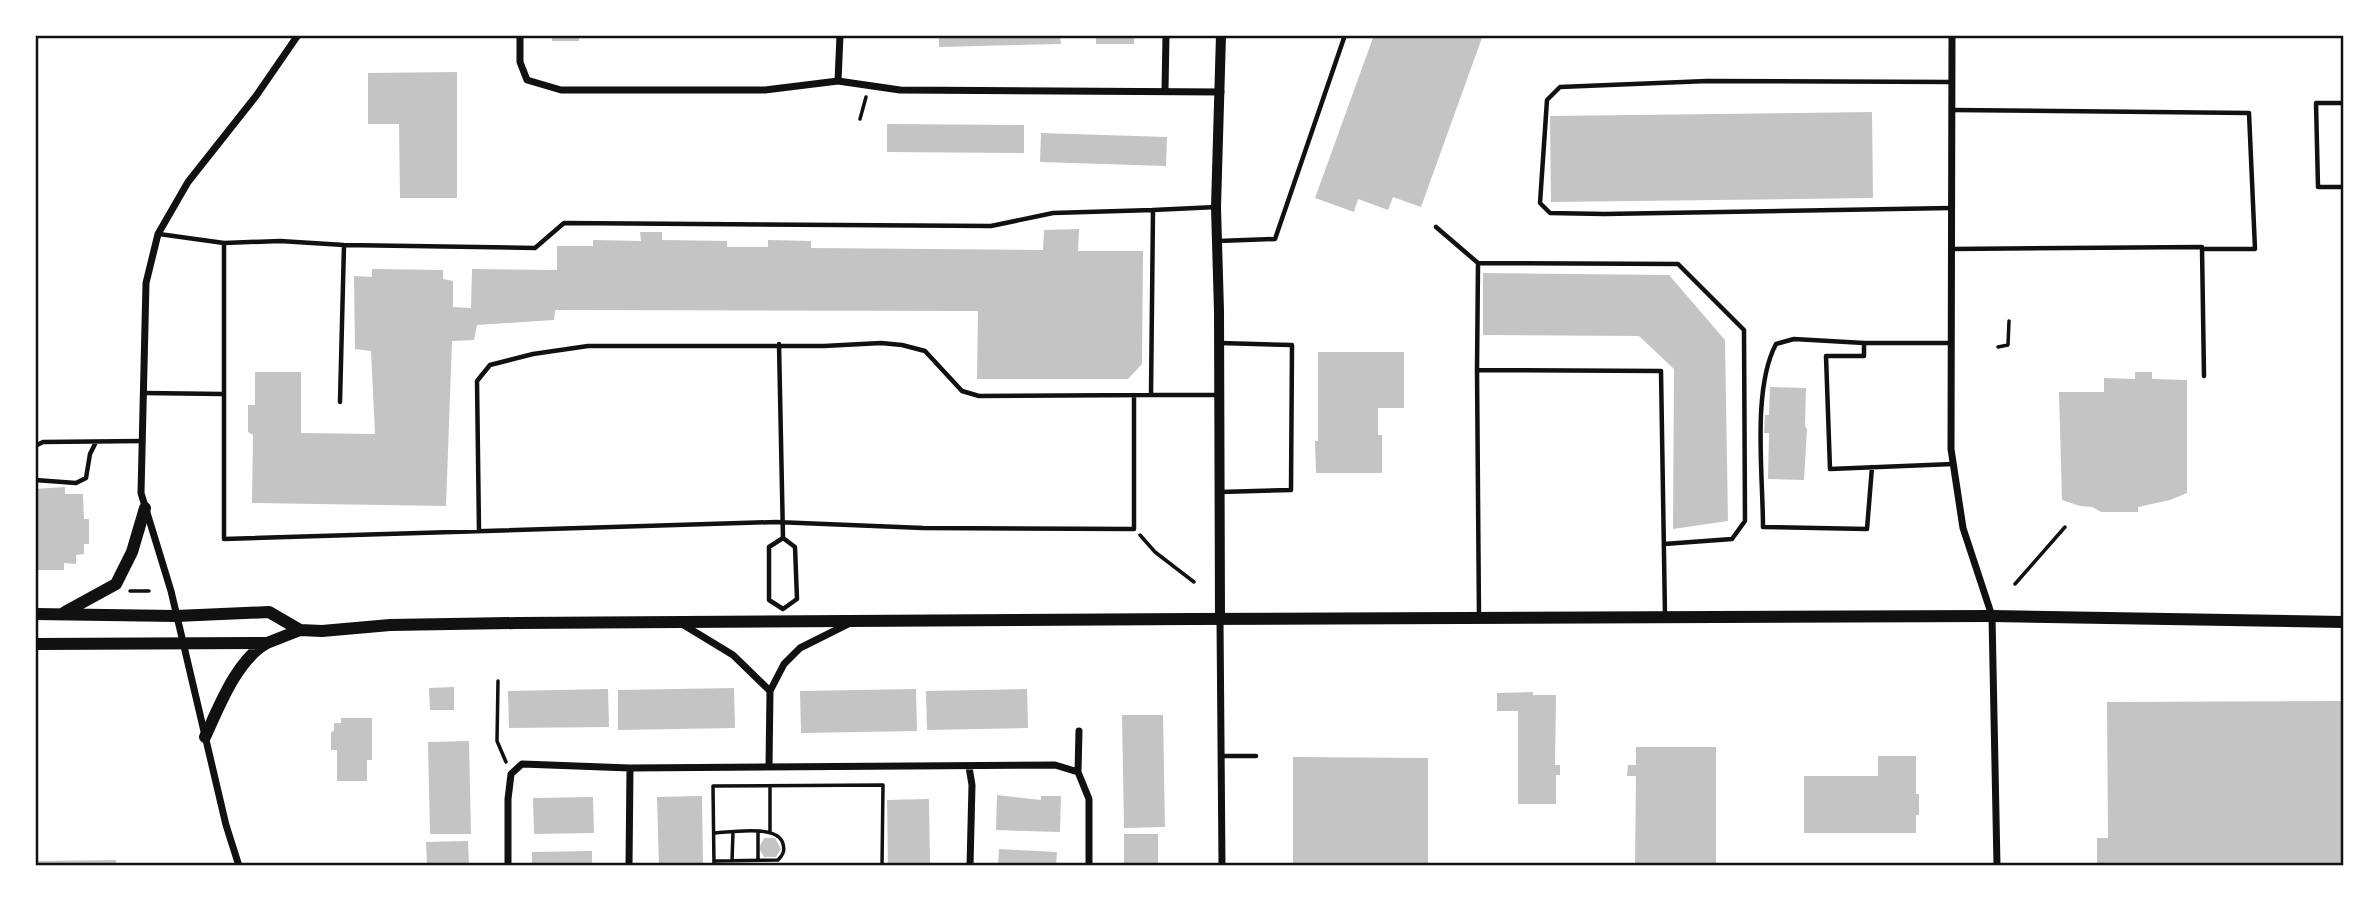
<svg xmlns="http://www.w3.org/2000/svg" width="2379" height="901" font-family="Barlow,sans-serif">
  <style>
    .building { fill: #c4c4c4 }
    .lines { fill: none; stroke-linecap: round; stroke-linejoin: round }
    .path { stroke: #111; stroke-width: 3.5 }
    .service { stroke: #111; stroke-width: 4.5 }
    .minor { stroke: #111; stroke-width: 7 }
    .tertiary { stroke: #111; stroke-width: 10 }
    .secondary { stroke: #111; stroke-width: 12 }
    .neatline { fill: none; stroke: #111; stroke-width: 2.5 }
  </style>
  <rect width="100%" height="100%" fill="#fff"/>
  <path class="building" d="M552,35H579V41H552Z
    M939,35H1060L1061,44L939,47Z
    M1096,35H1134V44H1096Z
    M1374,35H1483L1421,207L1393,197L1388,210L1358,199L1354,212L1315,198Z
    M457,72V198H400L399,124H368V73Z
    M1872,112L1873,198L1551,202L1550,116Z
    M887,124L1024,125V153L887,152Z
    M1041,133L1167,137L1166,166L1040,162Z
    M1079,229L1078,251H1143L1142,364L1128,379H977L978,311L555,310L554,320L477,325L474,340L452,341L446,506L252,503L253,435L248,432V405H255V372H301V433L375,434L371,351L355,349L354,276L372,277V269L443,270V279L453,281V307L471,308L472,269L557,270V246H593V240L641,241L640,232H662V240L727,241V247H768V240L811,241V248L1043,250L1044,230Z
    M1483,273L1669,275L1725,340L1728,521L1673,529L1674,369L1639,336L1483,335Z
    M1318,352H1404V408H1378V435H1382V473H1316L1315,441H1318Z
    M2135,372H2152V379L2187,380V493L2170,500L2138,507V512H2101L2092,507L2080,506L2062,500L2059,392H2104V378L2135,379Z
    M1770,387L1806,388L1805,426L1807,429L1804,480L1768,479L1769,433H1764L1765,415H1769Z
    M65,487V494H83L84,519H89V544H84V554L76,555V564L64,563V570H35V489Z
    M454,687V710H430L429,688Z
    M734,688L735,728L618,730V690Z
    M608,689L609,727L509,728L508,691Z
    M916,689L917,731L801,733L800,691Z
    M1027,689L1028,728L927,730L926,691Z
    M1533,692V695H1556L1555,765H1560V775H1556V804H1518V711H1497V693Z
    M2344,701V866H2097V838H2108L2107,702Z
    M1122,715H1163L1165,827L1124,828Z
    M341,718H372V760H367V781H337V750H331V732L334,731V723H341Z
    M469,741L471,834H430L428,742Z
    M1636,747H1716V866H1635L1636,776H1627L1628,765H1636Z
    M1878,756H1916V794H1919V815H1916V833H1804V776H1878Z
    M1293,757L1428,758V866H1293Z
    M997,795L1041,800V796H1061L1060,832L996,830Z
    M702,796L703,866H659L657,797Z
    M593,797L594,833L534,834L533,798Z
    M929,799L930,866H888L887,800Z
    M1124,834H1158V866H1124Z
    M764,838H775L781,849L776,857H764L759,848Z
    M468,841L469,866H427L426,842Z
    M999,849L1057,852L1056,866H998Z
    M592,851V866H532V852Z
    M116,860V866H35V861Z"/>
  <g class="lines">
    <path class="path" d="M860,119L866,97
      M1998,347L2008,345L2009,321
      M1140,535L1155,552L1194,582
      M2015,584L2065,527
      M130,591H149
      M498,681L497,741L506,762
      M770,831V786
      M714,833C730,832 779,824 783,844C785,851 783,855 778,860L714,861
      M758,860V831
      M732,861L733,832
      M714,866L713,786L883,785L882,866"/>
    <path class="service" d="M2344,103H2316L2318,187H2344
      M1952,110L2249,113L2255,249H2202
      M1951,208L1604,214L1550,213L1540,203L1547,100L1560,87L1707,81L1952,82
      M1436,227L1478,263
      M159,234L224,243L280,241L344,245L535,248L564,223L991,226L1053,213L1153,210
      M1218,241L1275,239L1345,35
      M224,243V539L776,522L923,528L1134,529V395
      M1952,249L2202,247L2204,376
      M1864,343L1794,339L1776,344C1752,389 1763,475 1763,527L1867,529L1872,467
      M1952,343H1864V356H1826L1830,469L1953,464
      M779,344L783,538L795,547L797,599L783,609
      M1477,370L1478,263L1678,264L1744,330L1745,521L1732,539L1664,544
      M144,393L223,394
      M1151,395H1217
      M340,402L344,245
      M35,446L43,442L143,441
      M35,480L76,483L86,478L90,454L96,442
      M1220,492L1291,490L1292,345L1220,343
      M479,531L477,381L490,365L533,354L588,346H824L881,343L902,345L925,351L962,391L979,396L1151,395L1153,210L1216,207
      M783,538L769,547V600L783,609
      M1479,618L1477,370L1661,371L1665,616
      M1221,756H1256"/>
    <path class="minor" d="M520,35V62L527,80L561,90H765L838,81L900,90L1221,92
      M1952,35L1951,449L1963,528L1992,616L1997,866
      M838,81L840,35
      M1165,90L1166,35
      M1220,619L1222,866
      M682,624L733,655L770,691
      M769,767L770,691L784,664L800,648L850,623
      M969,767L972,785L970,866
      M1078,772L1079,731
      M239,866L226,825L171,591L141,493L146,283L158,234L188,182L256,96L298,35
      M508,866V799L511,774L522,764L630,768L1055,765L1078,772L1089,799V866
      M629,866L630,768"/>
    <path class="tertiary" d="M1220,619L1219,311L1216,207L1221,35"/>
    <path class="secondary" d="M65,612L116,584L132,552L145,508
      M35,614L176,616L269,612L300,630L322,631L390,625L517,623L1191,619L1992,616L2344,622
      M35,644L267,643L300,630
      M205,737C219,707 237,659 267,643"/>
  </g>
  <rect width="2379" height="901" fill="none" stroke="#ffffff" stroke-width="74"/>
  <rect x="37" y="37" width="2305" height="827" class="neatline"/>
</svg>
